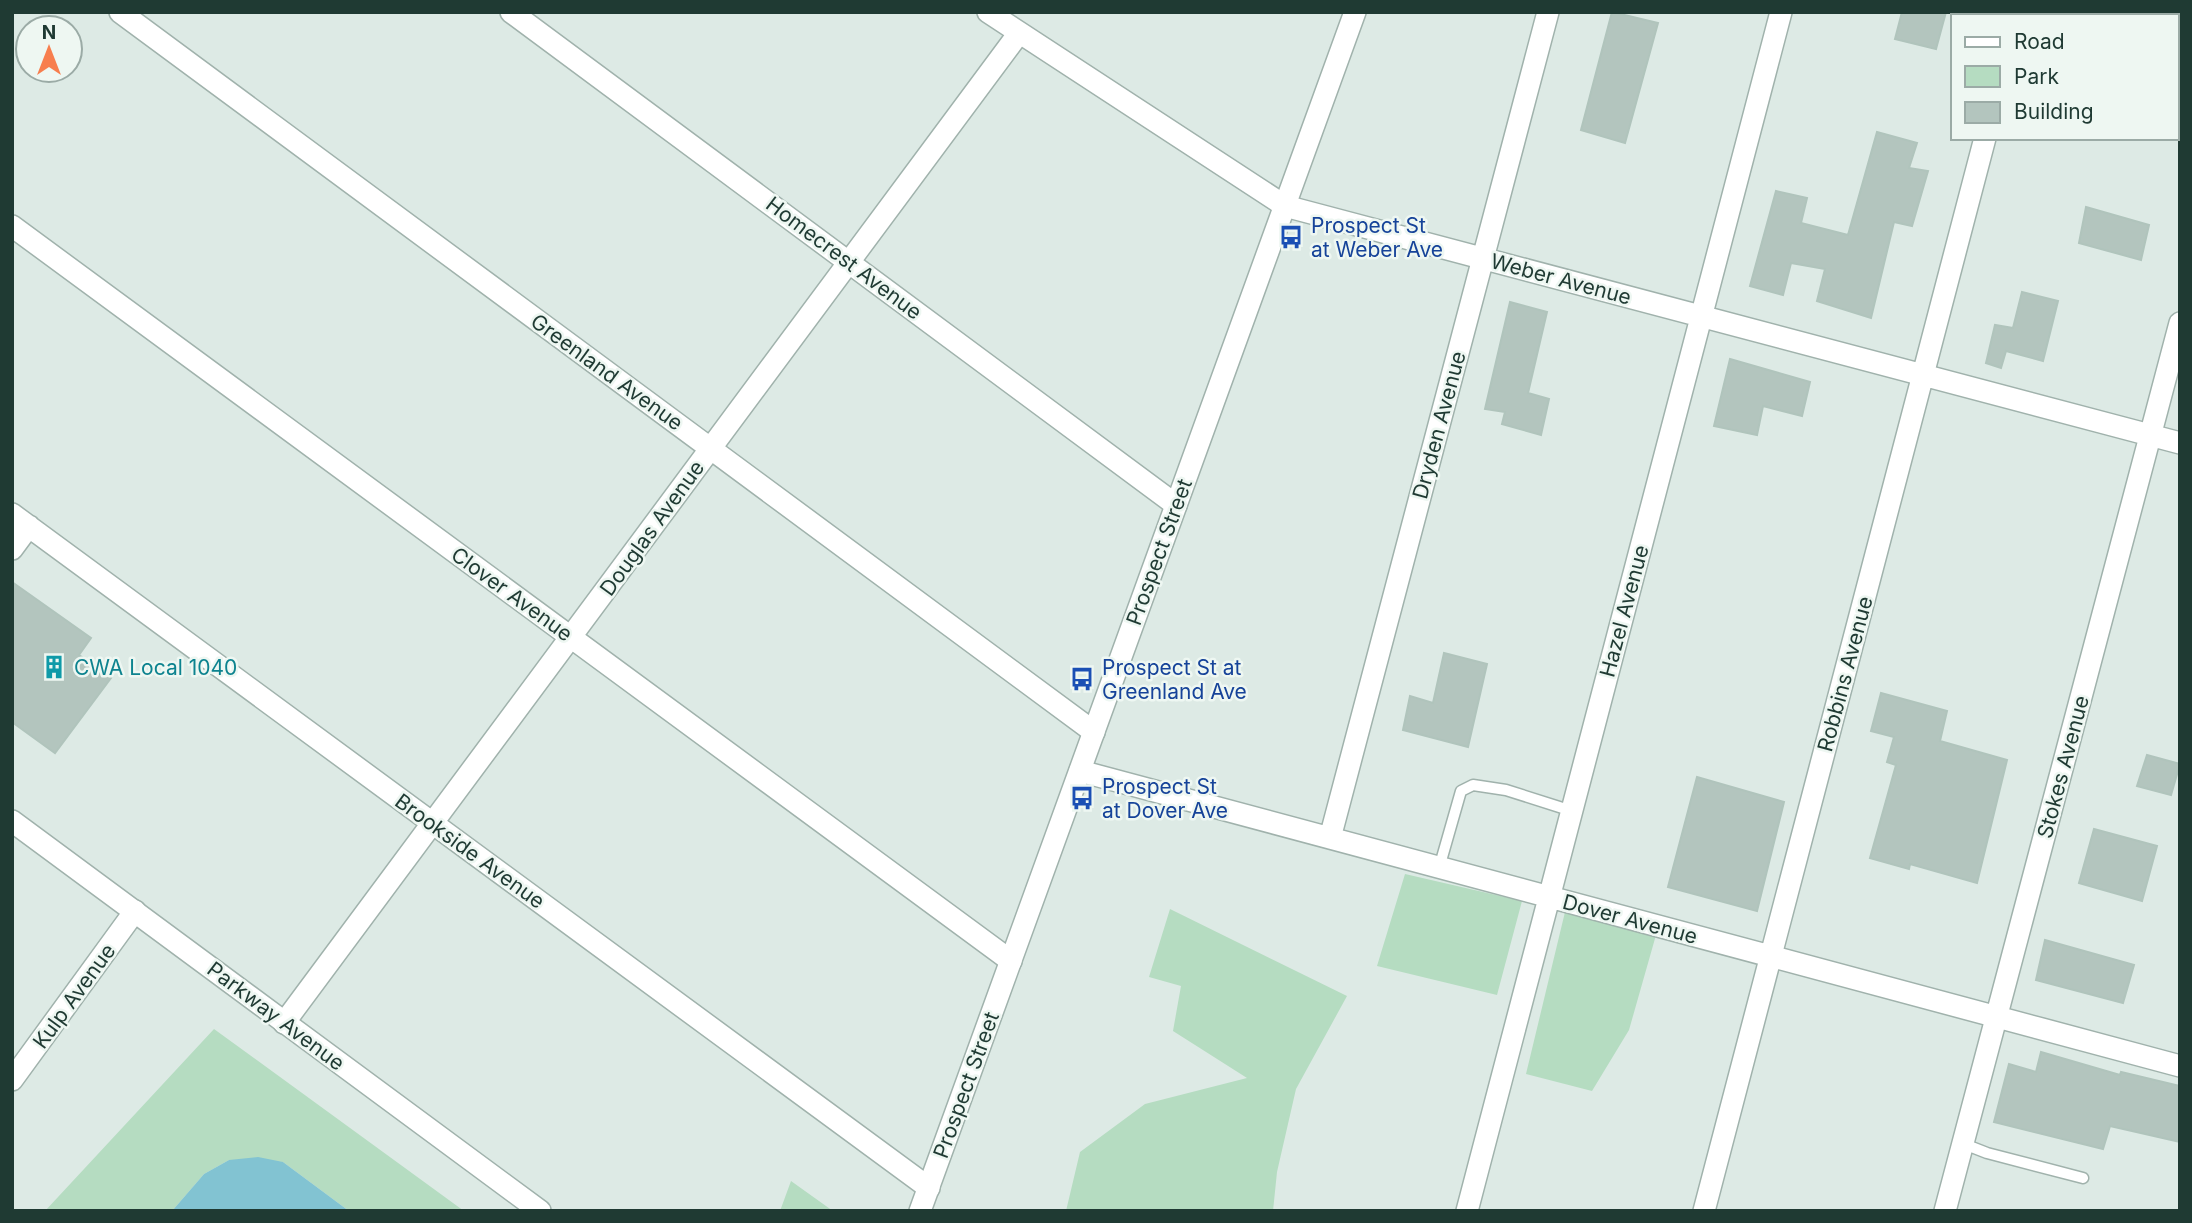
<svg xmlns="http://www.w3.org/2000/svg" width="2192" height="1223" font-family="Inter,sans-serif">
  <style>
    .green { fill: #b5dcc1 }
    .water { fill: #82c3d2 }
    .building { fill: #b3c5be; stroke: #b0c4bc; stroke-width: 2 }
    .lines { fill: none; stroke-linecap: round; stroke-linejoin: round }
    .service-casing { stroke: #a0b2ac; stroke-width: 13 }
    .minor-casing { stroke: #a0b2ac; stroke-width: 24 }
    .tertiary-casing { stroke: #a0b2ac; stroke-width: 24 }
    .service { stroke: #fff; stroke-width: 10 }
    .minor { stroke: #fff; stroke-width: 21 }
    .tertiary { stroke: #fff; stroke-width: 21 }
    .labels { text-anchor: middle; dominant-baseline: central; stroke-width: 5; stroke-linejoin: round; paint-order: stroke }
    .transit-label { font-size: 21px; fill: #164399; stroke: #eef7f2; text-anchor: start }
    .street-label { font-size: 21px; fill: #1f3a33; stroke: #eef7f2 }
    .culture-label { font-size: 21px; fill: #0d838f; stroke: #eef7f2; text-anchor: start }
  </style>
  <rect width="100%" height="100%" fill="#ddeae5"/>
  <path class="green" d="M1405,874L1522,901L1497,995L1377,966Z
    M1170,909L1347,996L1296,1089L1277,1172L1273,1211H1066L1080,1152L1145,1104L1247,1078L1173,1031L1181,986L1149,977Z
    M1565,912L1656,935L1629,1030L1592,1091L1526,1074Z
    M214,1029L464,1211H349L283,1162L229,1160L204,1174L172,1211H45Z
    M791,1181L833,1211H780Z"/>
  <path class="water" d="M258,1157L283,1162L349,1211H172L204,1174L229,1160Z"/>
  <path class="building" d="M1612,12L1658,23L1625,143L1581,130Z
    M1902,12H1946L1936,49L1895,39Z
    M1877,132L1917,143L1909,168L1928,171L1912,226L1894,222L1871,318L1817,301L1825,269L1791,263L1783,295L1750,286L1776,191L1807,198L1801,223L1848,235Z
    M2086,207L2149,225L2141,260L2079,243Z
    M2022,292L2058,301L2043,361L2006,351L2001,368L1986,363L1995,325L2013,328Z
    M1510,302L1547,312L1528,393L1549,399L1541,435L1502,424L1505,412L1485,409Z
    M1730,359L1810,382L1802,416L1763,406L1757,435L1714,426Z
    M12,582L91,638L79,655L111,678L55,753L12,722Z
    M1444,653L1487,664L1468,747L1403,730L1410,696L1433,703Z
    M1881,693L1947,711L1940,741L2007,760L1977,883L1910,864L1909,869L1870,858L1896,765L1887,762L1894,737L1871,731Z
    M2147,755L2180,764L2171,795L2137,786Z
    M1697,777L1784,802L1757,911L1668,887Z
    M2094,829L2157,846L2142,901L2079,883Z
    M2045,940L2134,965L2123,1003L2036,980Z
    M2041,1052L2120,1075L2121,1072L2180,1086V1142L2110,1126L2103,1149L1994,1122L2009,1064L2036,1072Z"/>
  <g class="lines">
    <g class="service-casing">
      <path id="service" d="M1439,868L1461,791L1473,785L1506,790L1572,811
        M1964,1144L1987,1153L2083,1178"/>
    </g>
    <g class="minor-casing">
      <path id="minor" d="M120,12L1094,732
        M511,12L1176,505
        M988,12L1285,206L2180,443
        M2017,16L2018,12
        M12,226L1011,961
        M12,514L929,1188
        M12,549L29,526
        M1080,771L2180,1066
        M1330,838L1548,12
        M284,1023L1019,33
        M12,1080L135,911
        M1467,1211L1781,12
        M1704,1211L1985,138
        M1945,1211L2180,323"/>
    </g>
    <g class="tertiary-casing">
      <path id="tertiary" d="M12,821L540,1211
        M920,1211L1355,12"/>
    </g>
    <use href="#service" class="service"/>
    <use href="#minor" class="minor"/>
    <use href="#tertiary" class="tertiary"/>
  </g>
  <defs>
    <g id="bus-bare" transform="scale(1.89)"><path d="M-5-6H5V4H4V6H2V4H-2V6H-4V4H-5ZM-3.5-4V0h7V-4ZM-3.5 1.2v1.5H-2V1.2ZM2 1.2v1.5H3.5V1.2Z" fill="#1a4fb4" stroke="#eef7f2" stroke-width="2.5" paint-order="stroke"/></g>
    <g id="building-bare" transform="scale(1.89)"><path d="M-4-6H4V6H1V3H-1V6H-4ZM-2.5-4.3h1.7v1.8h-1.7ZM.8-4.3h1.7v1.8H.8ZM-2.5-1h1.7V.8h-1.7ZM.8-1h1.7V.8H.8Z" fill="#0f9aa8" stroke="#eef7f2" stroke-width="2.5" paint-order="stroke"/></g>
  </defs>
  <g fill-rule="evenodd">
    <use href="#bus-bare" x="1291" y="237"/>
    <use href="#building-bare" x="54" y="667"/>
    <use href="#bus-bare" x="1082" y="679"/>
    <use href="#bus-bare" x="1082" y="798"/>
  </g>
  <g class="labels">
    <g class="transit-label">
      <text x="1311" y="225">Prospect St<tspan x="1311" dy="24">at Weber Ave</tspan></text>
      <text x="1102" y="667">Prospect St at<tspan x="1102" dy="24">Greenland Ave</tspan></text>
      <text x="1102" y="786">Prospect St<tspan x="1102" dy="24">at Dover Ave</tspan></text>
    </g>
    <g class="street-label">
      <text transform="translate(844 258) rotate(37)">Homecrest Avenue</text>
      <text transform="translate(1561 279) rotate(15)">Weber Avenue</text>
      <text transform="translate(607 372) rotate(36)">Greenland Avenue</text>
      <text transform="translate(1439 425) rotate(-75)">Dryden Avenue</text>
      <text transform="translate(652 528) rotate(-54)">Douglas Avenue</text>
      <text transform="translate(1159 552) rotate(-70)">Prospect Street</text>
      <text transform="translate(512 594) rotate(36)">Clover Avenue</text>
      <text transform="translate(1624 611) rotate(-75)">Hazel Avenue</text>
      <text transform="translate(1845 674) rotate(-75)">Robbins Avenue</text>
      <text transform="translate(2063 767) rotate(-75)">Stokes Avenue</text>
      <text transform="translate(470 851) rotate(36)">Brookside Avenue</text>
      <text transform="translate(1630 919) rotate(15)">Dover Avenue</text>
      <text transform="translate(74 996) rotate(-54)">Kulp Avenue</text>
      <text transform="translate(276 1016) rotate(37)">Parkway Avenue</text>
      <text transform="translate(966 1085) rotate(-70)">Prospect Street</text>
    </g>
    <g class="culture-label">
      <text x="74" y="667">CWA Local 1040</text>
    </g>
  </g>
  <rect width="2192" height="1223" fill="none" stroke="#1f3a33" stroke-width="28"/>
  <rect x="1951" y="14" width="228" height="126" fill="#eef7f2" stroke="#9baba6" stroke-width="2"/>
  <rect x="1965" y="37" width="35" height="10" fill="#ffffff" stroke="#9baba6" stroke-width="2"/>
  <text x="2014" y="49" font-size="21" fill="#1f3a33">Road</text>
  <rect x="1965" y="66" width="35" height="21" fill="#b5dcc1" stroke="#9baba6" stroke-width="2"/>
  <text x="2014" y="84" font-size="21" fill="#1f3a33">Park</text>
  <rect x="1965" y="102" width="35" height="21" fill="#b3c5be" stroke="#9baba6" stroke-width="2"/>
  <text x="2014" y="119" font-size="21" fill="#1f3a33">Building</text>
  <g transform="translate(49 49)"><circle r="33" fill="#eef7f2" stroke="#9baba6" stroke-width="2"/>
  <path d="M0-5L12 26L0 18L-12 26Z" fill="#f77e4e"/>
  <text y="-10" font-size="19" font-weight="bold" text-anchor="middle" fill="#1f3a33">N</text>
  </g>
</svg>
